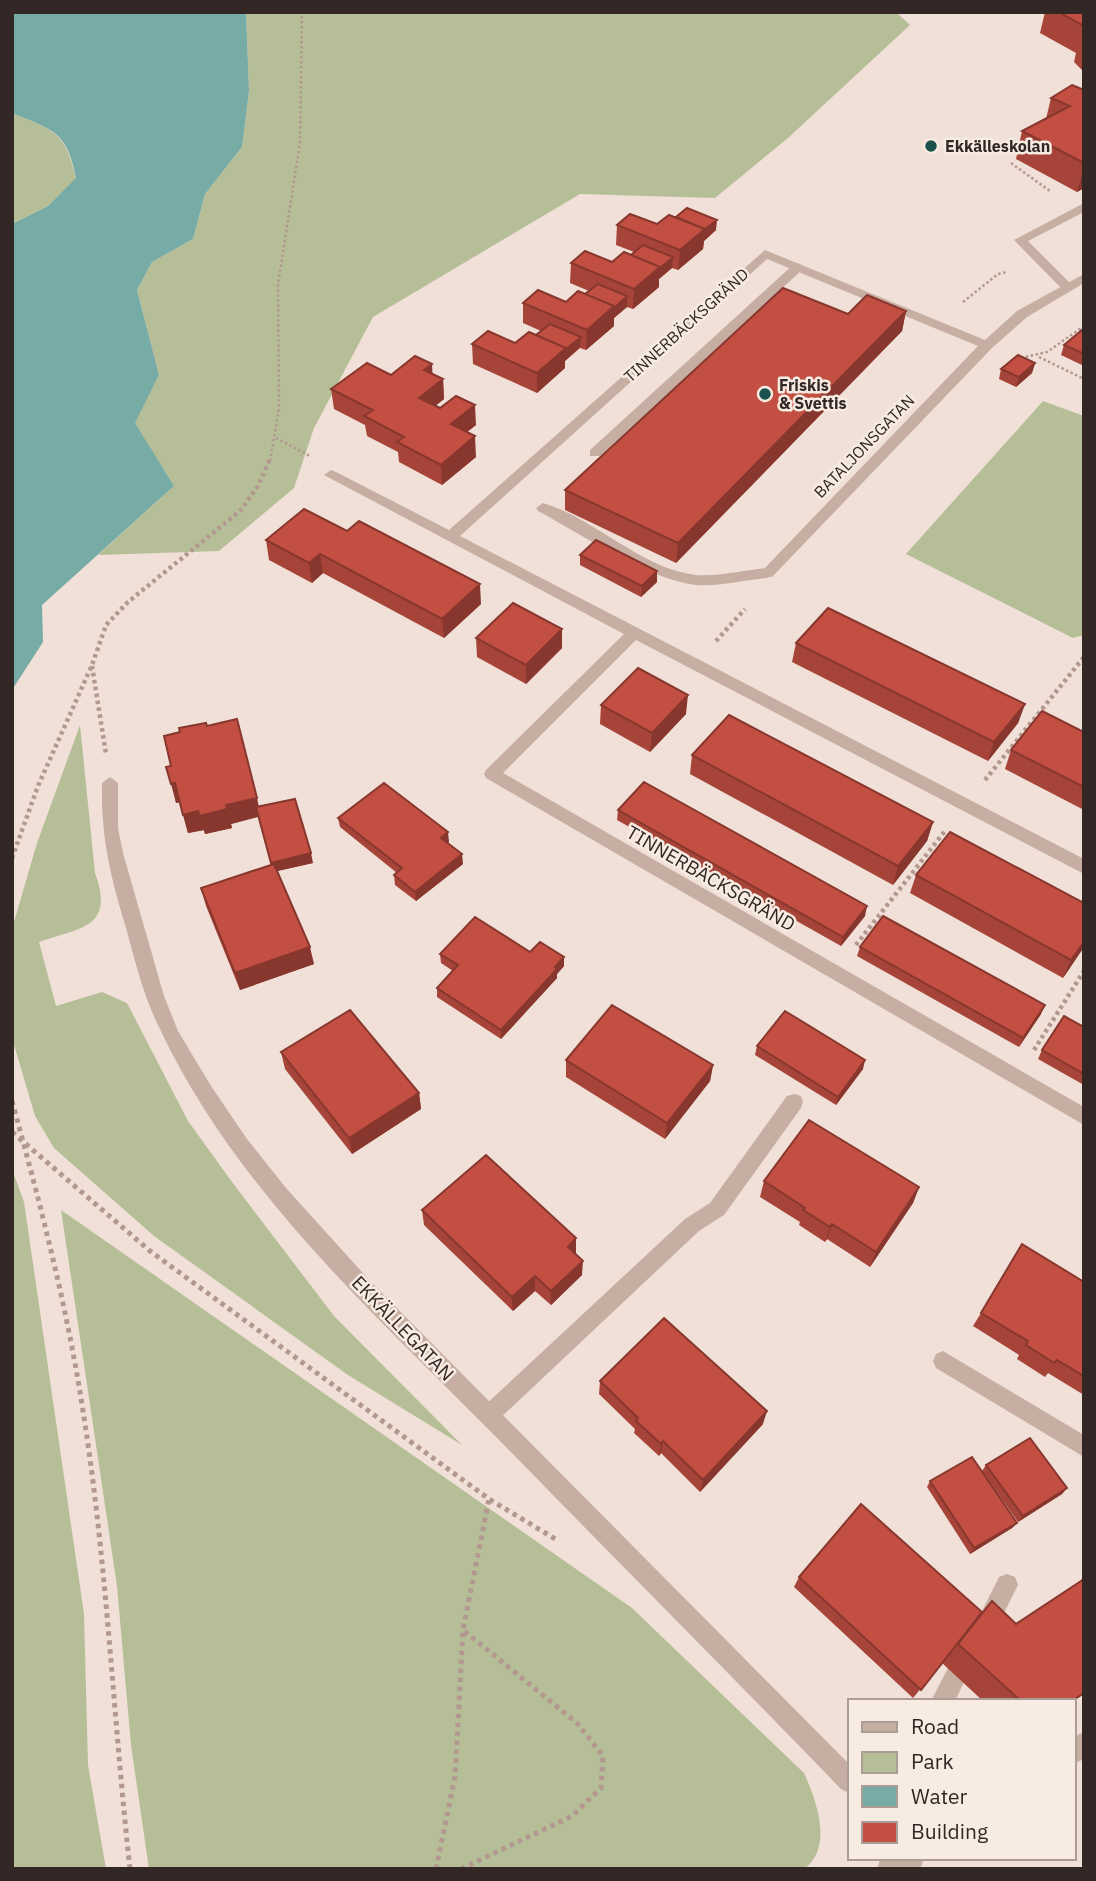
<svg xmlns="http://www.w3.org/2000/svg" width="1096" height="1881" font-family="'IBM Plex Sans',sans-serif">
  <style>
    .green { fill: #b6be98 }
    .water { fill: #77aba6 }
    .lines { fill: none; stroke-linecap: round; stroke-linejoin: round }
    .path-far2 { stroke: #b2988e; stroke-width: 2.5; stroke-dasharray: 2.5 2.5; stroke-linecap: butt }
    .path-far1 { stroke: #b2988e; stroke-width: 4.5; stroke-dasharray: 3.5 3.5; stroke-linecap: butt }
    .path { stroke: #b2988e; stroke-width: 5; stroke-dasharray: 4.5 4.5; stroke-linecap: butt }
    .lane { fill: #c7aea3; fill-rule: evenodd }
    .street { fill: #c7aea3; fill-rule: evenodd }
    .wall { fill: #a74439 }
    .shaded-wall { fill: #88372e }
    .building { fill: #c24f42; stroke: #88372e; stroke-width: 2 }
    .poi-dot { fill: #1c524e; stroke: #f8ebe2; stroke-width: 2.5 }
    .labels { text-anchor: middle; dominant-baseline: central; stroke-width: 5; stroke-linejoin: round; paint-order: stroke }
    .far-poi-label { font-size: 16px; font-weight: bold; fill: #322725; stroke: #f8ebe2; text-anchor: start }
    .far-street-label { font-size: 16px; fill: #322725; stroke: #f8ebe2 }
    .street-label { font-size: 19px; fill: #322725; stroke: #f8ebe2 }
  </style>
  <rect width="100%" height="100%" fill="#f0e0d7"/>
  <path class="green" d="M246,12H896L910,25L788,138L715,198L580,194L373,317L314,428L294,488L219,551L98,555L174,486L134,423L159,375L137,290L152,262L193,239L205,194L242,147L249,91Z
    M12,113C53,130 66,131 76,179L48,206L12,224Z
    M1043,401L1084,416V635L1073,638L906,554Z
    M80,725L95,873C115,928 81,927 39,942L56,1006L102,992L127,1003L188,1121L232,1182L334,1316L462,1445L348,1375L154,1236L54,1148L35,1116L12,1038V929L37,843Z
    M12,1169L24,1202L84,1614L88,1765L106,1869H12Z
    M61,1210L632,1608L804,1773C816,1800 834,1847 804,1869H149L131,1745L117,1586Z"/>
  <path class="water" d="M12,12H246L249,91L242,147L205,194L193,239L152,262L137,290L159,375L135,423L174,486L42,605L43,642L12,690V224L48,206L76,178C67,131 53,130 12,113Z"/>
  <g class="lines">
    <path class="path-far2" d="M1011,163L1050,191
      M963,302L998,274L1007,272
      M1039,357L1084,379
      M1021,358L1047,352L1084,326
      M276,438L310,456
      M270,461L279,409L278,284L300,143L302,12"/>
    <path class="path-far1" d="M716,641L745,609
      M92,666L106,754
      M985,780L1084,657
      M12,858L38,786L92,665L106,625L128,602L240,511L258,486L270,459
      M856,945L945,831
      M1034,1050L1084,971"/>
    <path class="path" d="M12,1101C40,1203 67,1306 83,1411C107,1562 113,1716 130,1869
      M12,1132L150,1251L489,1499L557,1540
      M436,1869L455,1777L463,1630L489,1499
      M461,1869L572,1816L601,1788L603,1756L577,1723L463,1630"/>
    <path class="lane" d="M1084,203V212L1028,241L1072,285L1074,288L1068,292L1064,291L1014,240Z
      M798,263L804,267L802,270L600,456H590V450L794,264Z
      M543,503C594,518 642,569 696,575C718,577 745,570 767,568L774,573L767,578C745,580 718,587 696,585C649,580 581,534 538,511L536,508Z
      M794,1094L801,1096L803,1102L801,1108L724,1215L699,1231L496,1422L489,1425L482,1422L478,1415L482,1408L685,1219L710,1203L787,1096Z
      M943,1351L1084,1435V1457L936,1368L933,1361L936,1354Z
      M1007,1574L1015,1577L1018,1585L994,1633L986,1636L978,1633L975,1625L999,1577Z
      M956,1665L964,1668L967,1676L955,1701H931L948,1668Z"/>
    <path class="street" d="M765,250L985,340L1017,311L1084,274V283L1027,317L992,348L772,577H762L760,573L978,346L767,259L460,536L1084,859V874L636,640L503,773L1084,1107V1125L486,778L484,774L486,770L624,634L324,475L331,470L336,472L449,530Z
      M110,777L118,783V828L123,853L164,996L178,1031L211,1086L247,1139L286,1188L371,1282L849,1764V1793L841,1789C729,1673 616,1560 504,1445C378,1317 235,1191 158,1025C143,994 135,961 126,928C110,874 101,839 102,783Z
      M1084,1732V1759L1073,1764V1737Z
      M885,1858H924L921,1867L916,1869H877L880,1860Z"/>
  </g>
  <path class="wall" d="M1045,12H1084V72L1074,62L1076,53L1040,33Z
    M1084,90V188L1077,192L1016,159L1022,131L1046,119L1051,98Z
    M657,224L716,230L704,241L703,249L678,270L672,268L659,279V287L633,309L627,307L614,318V326L586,350L580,348L565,361V368L537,393L473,364L472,344L515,343L536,335L541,331L523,323V303L566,302L585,294L589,291L570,283L571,263L612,262L631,255L634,252L616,245L617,225Z
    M906,311L902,331L676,563L565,510V490L848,314Z
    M1084,331V366L1061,355L1064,345Z
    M1035,363L1032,373L1016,387L999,379L1001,369Z
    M432,364V374L443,379L444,399L435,406L476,425L467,432L476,457L442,485L399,462L398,452L367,436L365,425L334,409L331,389Z
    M304,509L481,604L444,638L323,573L312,583L269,560L266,540Z
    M580,555L657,571V582L641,597L580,565Z
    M562,629V648L526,684L477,657L476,638Z
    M796,643L1025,704L1018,723L988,761L792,662Z
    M601,705L686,714L650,752L600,724Z
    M207,726L259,807L313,863L277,871L314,964L240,990L206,906L201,888L271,865L258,817L231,824L232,828L205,834L204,830L188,833L180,802L176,803L171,766Z
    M1084,732V810L1005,769L1011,750Z
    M692,755L933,822L927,841L893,885L690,774Z
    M618,810L865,916L841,946L617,820Z
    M338,818L449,842L448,843L463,864L416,901L395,885L394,875L397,873L340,827Z
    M916,875L1084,903V947L1063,978L910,893Z
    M860,947L1041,1014L1019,1047L857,956Z
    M530,952L564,966L557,974V978L501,1039L437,997V988L453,971L441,963L440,954Z
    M1084,1027V1085L1038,1059L1042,1050Z
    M757,1046L863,1069L836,1105L755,1055Z
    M281,1052L419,1093L421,1109L352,1154L285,1069Z
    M566,1060L713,1065L710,1081L665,1139L566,1077Z
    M764,1181L919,1187L913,1203L870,1267L827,1239L825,1242L799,1225L800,1222L760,1197Z
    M422,1210L576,1253L582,1275L551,1305L535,1291L513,1311L424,1225Z
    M1084,1282V1395L1048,1373L1045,1377L1017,1359L1019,1355L973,1326L981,1313Z
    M600,1381L763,1424L700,1492L661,1453L659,1456L634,1433L635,1429L599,1394Z
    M986,1465L1067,1488L1062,1494L1018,1522L982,1471Z
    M930,1481L1017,1523L1012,1528L970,1554L927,1487Z
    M799,1577L982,1612L992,1601L1016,1624L1079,1582L1084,1577V1694L1073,1701H983L942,1663L913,1698L794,1587Z"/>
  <path class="shaded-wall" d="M1084,167V188L1077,192Z
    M717,220L716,230L704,241L703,249L678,270L680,250Z
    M673,257L672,268L659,279V287L633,309L634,289Z
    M627,296V307L614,318V326L586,350L587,330Z
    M906,311L902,331L676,563L678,543Z
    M581,337L580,347L565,361V368L537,393V373L566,348Z
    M1035,363L1032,373L1016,387L1019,377Z
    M432,364L433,384L424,370Z
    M443,379L444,399L420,418L419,398Z
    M475,405L476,425L452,444L451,424Z
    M475,436L476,457L442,485L441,465Z
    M320,554L323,573L312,583L309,563Z
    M657,571V582L641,597L642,586Z
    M480,584L481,604L444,638L442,619Z
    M562,629V648L526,684V665Z
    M688,695L686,714L650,752L652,733Z
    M1025,704L1018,723L988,761L994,742Z
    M175,783L181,802L176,803L171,784Z
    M257,798L261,816L231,824L232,828L205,834L200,816L226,805Z
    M198,811L204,830L188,833L183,815Z
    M933,822L927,841L893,885L898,866Z
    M448,832L449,842L442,847L441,838Z
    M311,853L313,863L273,872L271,863Z
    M462,854L463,864L416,901L415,892Z
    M867,906L865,916L841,946L843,937Z
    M1084,942V947L1063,978L1071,960Z
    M310,947L314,964L240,990L235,973Z
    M564,957V966L557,974V978L501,1039V1030Z
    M1045,1005L1041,1014L1019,1047L1023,1038Z
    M865,1060L863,1069L836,1105L838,1097Z
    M713,1065L710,1081L665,1139L667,1123Z
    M419,1093L421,1109L352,1154L349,1138Z
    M919,1187L913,1203L870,1267L876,1252Z
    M832,1224L827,1239L825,1242L830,1227Z
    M576,1238V1253L567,1261L568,1247Z
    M583,1261L582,1275L551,1305V1291Z
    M535,1276V1291L513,1311L512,1297Z
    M767,1411L763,1424L700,1492L703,1480Z
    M663,1441L661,1453L659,1456L661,1444Z
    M1067,1488L1062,1494L1018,1522L1023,1516Z
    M1017,1523L1012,1528L970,1554L974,1548Z"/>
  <path class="building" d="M1059,12H1084V26Z
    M1072,85L1084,90V163L1022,131L1070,106L1051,98Z
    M687,208L717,220L704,230L705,229L676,217Z
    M630,214L657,224L669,215L705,229L680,250L617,225Z
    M643,245L673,257L660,268V267L631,255Z
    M585,251L612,262L624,252L660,267L634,289L571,263Z
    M598,284L627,296L614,308V306L585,294Z
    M783,288L848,314L867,295L906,311L678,543L565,490Z
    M538,290L566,302L578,291L614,306L587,330L523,303Z
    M550,324L581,337L565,350L566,348L536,335Z
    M1082,330L1084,331V354L1064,345Z
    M488,331L515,343L529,332L566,348L537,373L472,344Z
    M1018,355L1035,363L1019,377L1001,369Z
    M415,356L432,364L424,370L443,379L419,398L440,408L456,396L475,405L451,424L475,436L441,465L397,442L404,437L364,416L373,410L331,389L367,363L391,375Z
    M304,509L347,531L359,521L480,584L442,619L320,554L309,563L266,540Z
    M596,540L657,571L642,586L580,555Z
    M513,603L562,629L526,665L476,638Z
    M828,608L1025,704L994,742L796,643Z
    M638,668L688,695L652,733L601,705Z
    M1042,711L1084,732V787L1011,750Z
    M729,715L933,822L898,866L692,755Z
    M237,719L257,798L226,805L227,809L200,816L198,811L183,815L175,783L171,784L166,767L171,766L164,736L180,732L179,728L206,723L207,726Z
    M644,782L867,906L843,937L618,810Z
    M384,783L448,832L441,838L462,854L415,892L394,875L402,868L338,818Z
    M295,799L311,853L271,863L256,807Z
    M950,832L1084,903V942L1071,960L916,875Z
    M274,864L310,947L235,973L201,888Z
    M883,916L1045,1005L1023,1038L860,947Z
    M475,917L530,952L540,942L564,957L555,967L557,969L501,1030L437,988L458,965L440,954Z
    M612,1005L713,1065L667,1123L566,1060Z
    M350,1010L419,1093L349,1138L281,1052Z
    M785,1011L865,1060L838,1097L757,1046Z
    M1064,1016L1084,1027V1074L1042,1050Z
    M809,1120L919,1187L876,1252L832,1224L830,1227L803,1210L805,1208L764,1181Z
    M486,1155L576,1238L568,1247L583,1261L551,1291L535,1276L512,1297L422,1210Z
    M1022,1244L1084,1282V1376L1057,1360L1054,1363L1026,1345L1028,1341L981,1313Z
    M664,1318L767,1411L703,1480L663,1441L661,1444L636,1421L638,1418L600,1381Z
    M1030,1438L1067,1488L1023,1516L986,1465Z
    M972,1457L1017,1523L974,1548L930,1481Z
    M861,1504L982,1612L921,1690L799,1577Z
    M1084,1579V1693L1072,1701H1021L958,1644L992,1601L1016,1624Z"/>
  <g class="poi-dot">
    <circle cx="931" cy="146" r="7"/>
    <circle cx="765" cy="394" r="7"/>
  </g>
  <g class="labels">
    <g class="far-poi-label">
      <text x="945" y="146">Ekkälleskolan</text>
      <text x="779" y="385">Friskis<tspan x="779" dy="18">&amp; Svettis</tspan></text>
    </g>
    <g class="far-street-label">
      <text transform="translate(686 325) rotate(-42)">TINNERBÄCKSGRÄND</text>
      <text transform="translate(864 446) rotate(-46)">BATALJONSGATAN</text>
    </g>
    <g class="street-label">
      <text transform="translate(711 878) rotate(30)">TINNERBÄCKSGRÄND</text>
      <text transform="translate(403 1328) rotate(46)">EKKÄLLEGATAN</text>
    </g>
  </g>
  <rect width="1096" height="1881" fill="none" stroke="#322725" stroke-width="28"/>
  <rect x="848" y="1699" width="228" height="161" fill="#f8ebe2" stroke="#a99d96" stroke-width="2"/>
  <rect x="862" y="1722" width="35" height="10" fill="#c7aea3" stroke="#a99d96" stroke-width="2"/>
  <text x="911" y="1734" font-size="21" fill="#322725">Road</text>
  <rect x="862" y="1752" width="35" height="21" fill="#b6be98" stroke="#a99d96" stroke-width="2"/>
  <text x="911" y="1769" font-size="21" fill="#322725">Park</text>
  <rect x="862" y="1786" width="35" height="21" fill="#77aba6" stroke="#a99d96" stroke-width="2"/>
  <text x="911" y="1804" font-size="21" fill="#322725">Water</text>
  <rect x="862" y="1822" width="35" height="21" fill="#c24f42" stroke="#a99d96" stroke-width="2"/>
  <text x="911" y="1839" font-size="21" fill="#322725">Building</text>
</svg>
